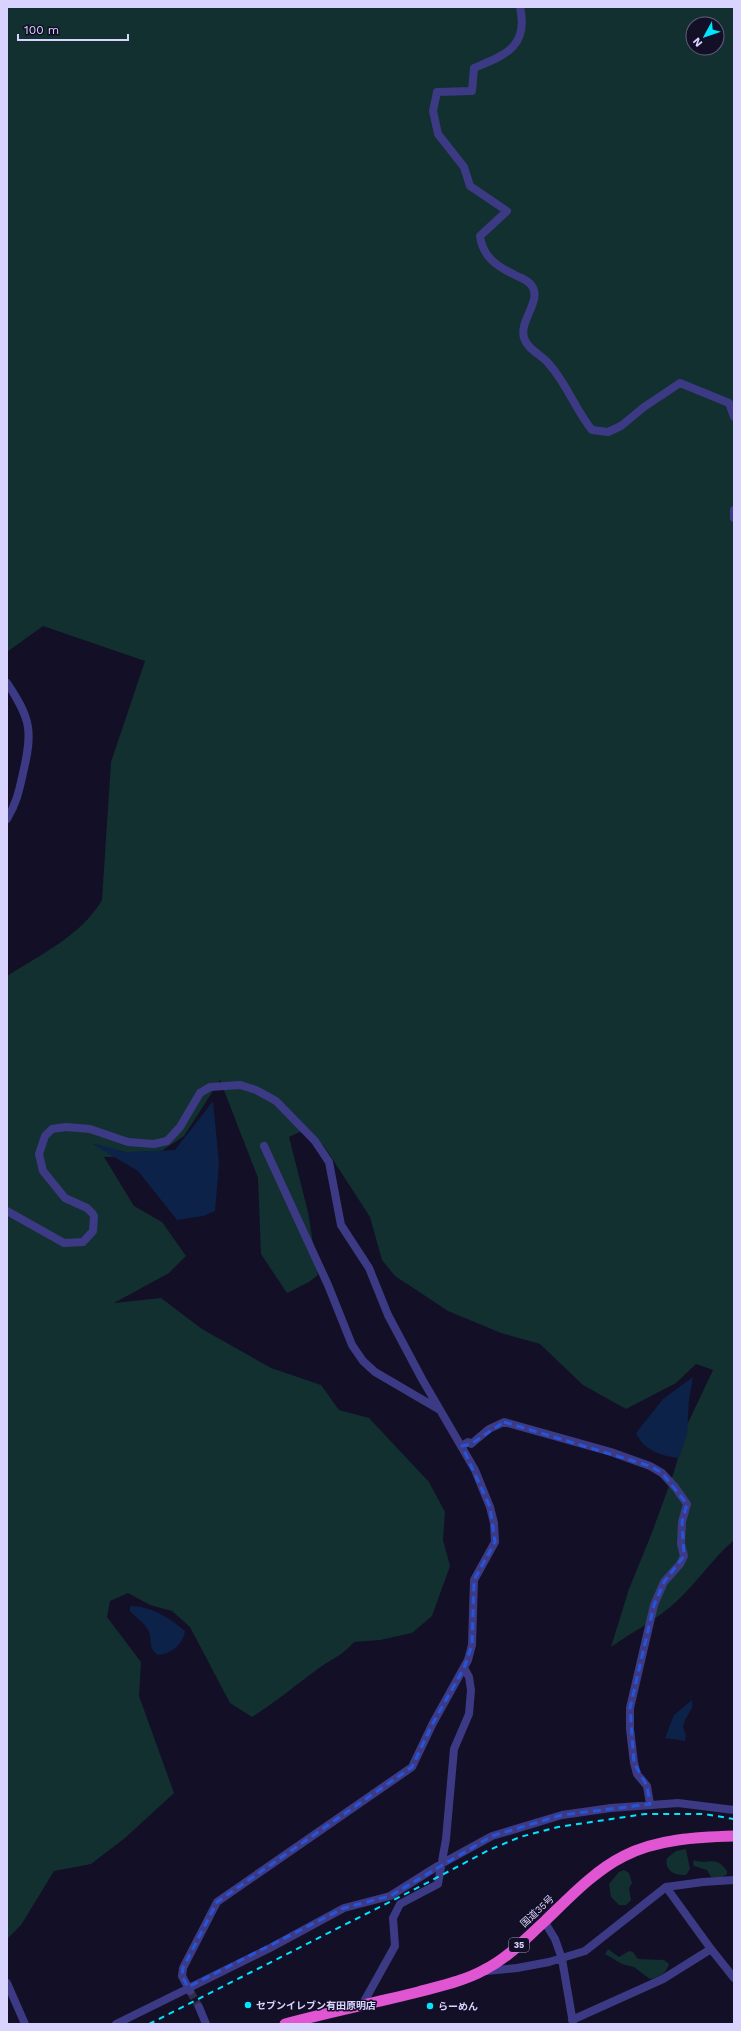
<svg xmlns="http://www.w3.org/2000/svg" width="741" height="2031" font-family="'Work Sans','Noto Sans JP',sans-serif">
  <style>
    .green { fill: #12302f; fill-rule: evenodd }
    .water { fill: #0c2248 }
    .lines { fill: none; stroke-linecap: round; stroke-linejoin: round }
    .minor-tunnel { stroke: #312d47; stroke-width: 8; stroke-dasharray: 8 4; stroke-linecap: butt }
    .minor { stroke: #3d3a85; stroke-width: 8 }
    .trunk { stroke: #e055d1; stroke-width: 11 }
    .rail { stroke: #00e5ff; stroke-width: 2; stroke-dasharray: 6 5; stroke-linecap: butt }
    .marked { fill: none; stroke: #2655da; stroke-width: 3; stroke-dasharray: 8 5; stroke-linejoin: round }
    .poi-dot { fill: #00e5ff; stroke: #130f26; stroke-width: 1.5 }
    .labels { text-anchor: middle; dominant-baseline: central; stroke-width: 3; stroke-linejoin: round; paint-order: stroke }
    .shield { fill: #130f26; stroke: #9e99be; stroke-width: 1 }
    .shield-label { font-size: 9px; font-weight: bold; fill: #d9d4ff }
    .street-label { font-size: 10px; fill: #d9d4ff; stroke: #130f26 }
    .poi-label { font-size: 10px; font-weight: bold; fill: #d9d4ff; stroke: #130f26; text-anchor: start }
  </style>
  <rect width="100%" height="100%" fill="#130f26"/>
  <path class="green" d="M7,7H734V1540C713,1558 698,1581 678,1600C660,1618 632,1632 611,1647L629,1589L653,1530L674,1472L687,1425L713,1370L696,1364L676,1383L626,1409L583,1385L540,1344L501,1333L448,1311L395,1276L382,1260L370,1217L324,1146L306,1129L289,1137L308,1212L318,1275L309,1282L287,1293L261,1254L258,1178L220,1080L184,1136L154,1156L104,1157L134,1206L162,1222L186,1256L169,1273L114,1303L161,1298L202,1329L271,1368L321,1385L339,1410L369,1418L429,1482L445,1512L443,1540L450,1566L432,1616L412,1633L380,1640L354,1642C344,1654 332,1659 319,1668C297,1684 276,1702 252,1717L230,1703L190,1627L172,1611L150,1605L128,1593L110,1601L107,1617L141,1662L139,1696L174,1793L125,1838L91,1864L54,1871L21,1925L7,1939V976C41,954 81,936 102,900L111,762L145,661L43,626L7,652ZM693,24H717V48H693Z
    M686,1849L690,1869L686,1875C675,1876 664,1871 667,1858L676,1851Z
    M694,1860C709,1866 715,1854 727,1871V1874L721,1878L711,1877L707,1870L694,1866L693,1863Z
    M624,1870L629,1873L632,1883L629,1888L631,1900L626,1905H619L611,1897L609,1884L619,1872Z
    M608,1949L619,1957L629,1951L633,1952L638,1959L664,1960L669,1964C666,1974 660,1977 650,1979L634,1967L622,1964L605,1954Z"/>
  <path class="water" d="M213,1101L219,1164L215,1211L203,1216L177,1220L138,1171L91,1143L126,1152L175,1150Z
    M693,1377L689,1400L687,1435L679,1458C661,1456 643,1450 636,1433L663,1399Z
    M130,1606C151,1606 170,1618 185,1631C183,1645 171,1654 158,1655C147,1648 153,1639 148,1630C144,1622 136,1618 130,1611Z
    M692,1700V1708L685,1720L683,1727L686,1736L685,1741L665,1738L674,1715Z"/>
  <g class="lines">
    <path class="minor-tunnel" d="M190,1991L199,2007"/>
    <path class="minor" d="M520,7C529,47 505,55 474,68L472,91L437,92L433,111L438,134L464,167L470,186L507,211L480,236C483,258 498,267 517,276C523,279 528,280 532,286C542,301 519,320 524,338C528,350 542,355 549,364C567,384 575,409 592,430L608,432L621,426L644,407L680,383L729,403L734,417
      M734,510V518
      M7,683C31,719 33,731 23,773C19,791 17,802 7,819
      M264,1146L328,1285L352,1345L363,1361L375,1372L440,1410
      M7,1211L64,1243L83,1242L93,1231L94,1216L92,1213L87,1208L65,1198L43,1171L39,1154L45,1136L52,1129L66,1127L90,1129L128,1142L154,1144L167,1141L180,1127L200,1093L210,1087L240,1085L256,1090L276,1101L315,1141L329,1162L341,1225L369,1268L388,1315L422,1379L475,1470L490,1507L494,1523L495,1542L474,1580L472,1645L468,1660L433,1723L412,1767L217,1902L183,1968L182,1976L190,1991
      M462,1446L468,1442L471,1444L489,1429L504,1422L611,1452L650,1466L662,1473L675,1487L687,1504L682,1522L681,1544L684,1556L680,1564L664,1582L654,1605L630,1708V1729L634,1763L637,1774L647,1786L650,1804
      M666,1887L711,1949L734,1978
      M544,1921L555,1939L562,1959L573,2023
      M486,1971L517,1968L549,1962L585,1951L666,1887L703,1882L734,1880
      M7,1983L25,2024
      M199,2007L206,2024
      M361,2007L395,1946L393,1918L400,1904L438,1884L446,1839L454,1749L469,1714L471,1690L469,1677L464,1668
      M572,2020L663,1979L711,1949
      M116,2024L270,1948L344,1908L390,1896L441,1864L492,1836L562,1815L611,1808L678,1803L734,1810"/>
    <path class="trunk" d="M285,2024C329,2012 374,2003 418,1992C440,1986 464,1981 484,1970C508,1958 525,1939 545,1921C569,1898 594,1871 624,1856C657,1839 698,1837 734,1836"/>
    <path class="rail" d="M149,2024L421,1886L489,1850L520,1837L558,1827L645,1814H704L734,1819"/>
  </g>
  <path class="marked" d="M504,1422L650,1466L662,1473L687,1504L682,1522L684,1556L664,1582L654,1605L630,1708L634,1763L647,1786L650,1804L562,1815L492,1836L390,1896L344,1908L188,1987L182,1976L183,1968L217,1902L412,1767L433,1723L464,1668L472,1645L474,1580L495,1542L490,1507L462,1446L471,1444Z"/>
  <g class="poi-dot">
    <circle cx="248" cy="2005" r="4"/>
    <circle cx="430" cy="2006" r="4"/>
  </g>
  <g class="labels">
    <rect class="shield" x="509" y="1938" width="20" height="14" rx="3"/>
    <g class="shield-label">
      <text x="519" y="1945">35</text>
    </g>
    <g class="street-label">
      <text transform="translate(537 1911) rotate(-43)">国道35号</text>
    </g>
    <g class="poi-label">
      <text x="256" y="2005">セブンイレブン有田原明店</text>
      <text x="438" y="2006">らーめん</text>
    </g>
  </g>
  <rect width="741" height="2031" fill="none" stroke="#d9d4ff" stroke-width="16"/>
  <g transform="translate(705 36) rotate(230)"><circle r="19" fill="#130f26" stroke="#625e7d"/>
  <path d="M0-3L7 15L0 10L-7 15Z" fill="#00e5ff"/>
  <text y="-6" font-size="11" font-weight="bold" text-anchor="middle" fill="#d9d4ff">N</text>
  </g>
  <path d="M18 34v6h110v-6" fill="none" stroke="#d9d4ff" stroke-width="2"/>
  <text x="24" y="34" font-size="12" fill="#d9d4ff" stroke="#130f26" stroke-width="3" paint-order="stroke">100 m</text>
</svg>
